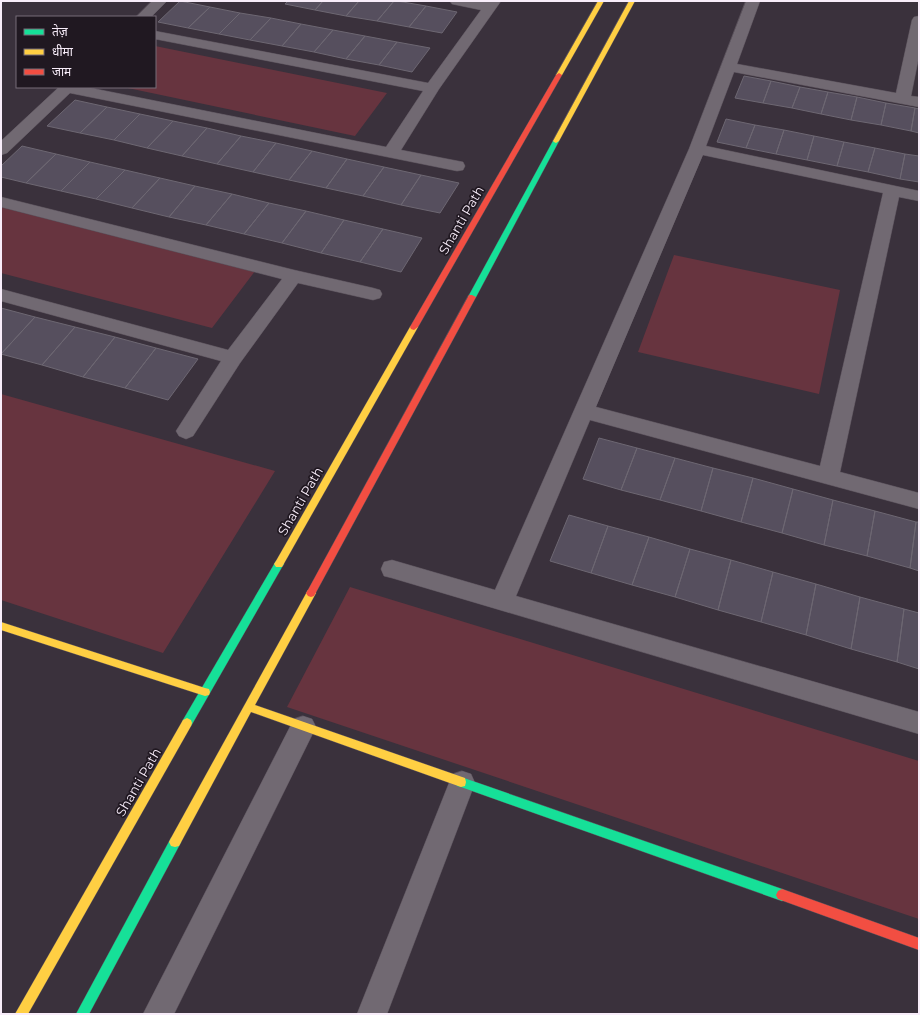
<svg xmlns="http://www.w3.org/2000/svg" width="920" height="1015" font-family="Montserrat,'Noto Sans Devanagari',sans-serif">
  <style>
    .green { fill: #67343f }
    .building { fill: #564f5e; stroke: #6d6772 }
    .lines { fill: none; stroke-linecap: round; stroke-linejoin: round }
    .street-casing { stroke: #59505a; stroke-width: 1 }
    .fast-casing { stroke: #59505a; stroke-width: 1 }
    .slow-casing { stroke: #59505a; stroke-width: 1 }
    .jam-casing { stroke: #59505a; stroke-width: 1 }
    .street { fill: #716972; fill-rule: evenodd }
    .fast { fill: #16e098; fill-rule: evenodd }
    .slow { fill: #ffcf43; fill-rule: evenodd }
    .jam { fill: #f24e42; fill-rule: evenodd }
    .labels { text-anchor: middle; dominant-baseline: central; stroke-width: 3.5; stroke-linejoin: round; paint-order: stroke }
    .street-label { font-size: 13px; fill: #f8edfa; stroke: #201821 }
  </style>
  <rect width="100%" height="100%" fill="#3a313c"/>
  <path class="green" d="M155,46L387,93L355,136L123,87H155Z
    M1,204L258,267L212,328L1,273Z
    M674,255L840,290L819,394L638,352Z
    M1,394L275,471L163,653L1,600Z
    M350,587L919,761V919L287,707Z"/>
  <path class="building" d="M180,1L210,7L188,28L158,22Z
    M288,1H323L315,10L285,4Z
    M323,1H359L346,16L315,10Z
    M359,1H394L377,21L346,16Z
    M394,1H397L426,6L409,27L377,21Z
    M426,6L457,12L442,33L409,27Z
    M210,7L240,13L219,34L188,28Z
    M240,13L271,18L250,40L219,34Z
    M271,18L301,24L282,46L250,40Z
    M301,24L333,30L314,52L282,46Z
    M333,30L365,36L346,59L314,52Z
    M365,36L397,42L379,65L346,59Z
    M397,42L430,48L412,72L379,65Z
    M744,76L771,81L763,103L735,98Z
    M771,81L800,87L792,108L763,103Z
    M800,87L828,92L821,114L792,108Z
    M828,92L857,97L851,120L821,114Z
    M857,97L886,103L881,125L851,120Z
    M75,100L107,107L80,133L47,126Z
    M886,103L915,108L911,131L881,125Z
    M107,107L140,114L114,140L80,133Z
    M915,108L919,109V133L911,131Z
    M140,114L173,121L147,148L114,140Z
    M726,119L755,125L746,148L717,142Z
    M173,121L207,128L182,156L147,148Z
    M755,125L784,130L776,154L746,148Z
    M207,128L241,136L217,164L182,156Z
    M784,130L814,136L807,160L776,154Z
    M241,136L276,143L253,172L217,164Z
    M814,136L844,142L837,166L807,160Z
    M844,142L875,148L868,172L837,166Z
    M276,143L312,151L289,180L253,172Z
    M22,146L56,154L26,183L1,177V166Z
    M875,148L905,154L900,179L868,172Z
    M312,151L347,159L326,188L289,180Z
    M56,154L90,162L61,191L26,183Z
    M905,154L919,156V182L900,179Z
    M347,159L384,167L363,196L326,188Z
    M90,162L125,170L96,199L61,191Z
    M384,167L421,175L401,205L363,196Z
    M125,170L160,178L132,208L96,199Z
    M421,175L459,183L440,213L401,205Z
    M160,178L195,186L169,217L132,208Z
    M195,186L232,194L206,225L169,217Z
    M232,194L269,203L244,234L206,225Z
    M269,203L306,211L282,243L244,234Z
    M306,211L344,220L321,253L282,243Z
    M344,220L383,229L360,262L321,253Z
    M383,229L422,238L401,272L360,262Z
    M1,308L35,317L1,354Z
    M35,317L75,327L42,365L1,354Z
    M75,327L115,337L83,377L42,365Z
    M115,337L156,348L125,388L83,377Z
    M156,348L198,359L168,400L125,388Z
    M599,438L637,448L621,490L583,479Z
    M637,448L675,458L660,500L621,490Z
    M675,458L713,468L701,511L660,500Z
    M713,468L753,478L741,522L701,511Z
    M753,478L793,489L782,533L741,522Z
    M793,489L833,500L824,545L782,533Z
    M833,500L875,511L867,556L824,545Z
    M875,511L916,522L910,568L867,556Z
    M569,515L608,526L591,573L550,561Z
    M916,522H919V571L910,568Z
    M608,526L649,537L632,585L591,573Z
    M649,537L690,549L675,597L632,585Z
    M690,549L731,560L718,610L675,597Z
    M731,560L773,572L761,622L718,610Z
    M773,572L816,584L806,635L761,622Z
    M816,584L860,597L851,649L806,635Z
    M860,597L904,609L897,662L851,649Z
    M904,609L919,613V669L897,662Z"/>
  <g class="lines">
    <g class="street-casing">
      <path id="street" d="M152,1H167L151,17H136Z
        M450,1H501L439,89L401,150L463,162L465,166L463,170L457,171L70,93L7,153L1,155V141L59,87H86L386,147L423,91L155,39V31L428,83L481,10L452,4Z
        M746,1H760L737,64L896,93L912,20L914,17L919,16V56L911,96L919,97V107L734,72L706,146L919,191V201L899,197L840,472L919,493V509L590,420L516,596L919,712V734L392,578L384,576L381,569L384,562L392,560L495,590L689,149ZM703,155L883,193L820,466L596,407Z
        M1,197L294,270L373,288L380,290L382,294L380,298L373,300L298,283L240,363L193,436L186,439L179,436L176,431L221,361L1,301V289L228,350L282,279L1,207Z
        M303,716L312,719L316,727L174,1014H143L294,719Z
        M462,771L471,774L475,783L387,1014H357L449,783L453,774Z"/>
    </g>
    <g class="fast-casing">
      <path id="fast" d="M556,139L559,141L476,297L472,299H469L468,297L553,141Z
        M279,560L282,561L284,564L282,567L191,726L187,728L183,726L182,723L183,720L276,561Z
        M461,777L782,889L786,891L788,895L786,899L782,901L461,787L457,786L456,782L457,778Z
        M175,837L179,838L181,842L179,846L89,1014H76L171,838Z"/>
    </g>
    <g class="slow-casing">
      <path id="slow" d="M598,1H604L562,75L557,76L556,75Z
        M629,1H635L559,141L556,143L554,142L553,141Z
        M414,324L418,327L282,567H276L274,564L276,561L410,327Z
        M311,589L314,590L316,593L255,705L465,778L466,782L465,786L461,787L251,712L179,846L175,847L171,846L169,842L171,838L308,590Z
        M1,622L205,688L209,689L210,692L209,695L205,696L1,630Z
        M187,718L191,720L192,723L191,726L28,1014H15L183,720Z"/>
    </g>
    <g class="jam-casing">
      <path id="jam" d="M559,73L562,75L418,327L414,330L411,329L410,327L556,75Z
        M469,295H472L476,297L314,596L311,597L308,596L306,593L308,590Z
        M782,889L919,938V950L778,899L776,895L778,891Z"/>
    </g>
    <use href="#street" class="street"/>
    <use href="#fast" class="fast"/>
    <use href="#slow" class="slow"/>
    <use href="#jam" class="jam"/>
  </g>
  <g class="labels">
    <g class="street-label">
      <text transform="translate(461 220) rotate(-60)">Shanti Path</text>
      <text transform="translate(300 501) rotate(-60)">Shanti Path</text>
      <text transform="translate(138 782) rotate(-60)">Shanti Path</text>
    </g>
  </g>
  <rect width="920" height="1015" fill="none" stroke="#f8edfa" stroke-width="4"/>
  <rect x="16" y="16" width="140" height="72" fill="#201821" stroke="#766d78"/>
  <rect x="24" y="29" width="20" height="6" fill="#16e098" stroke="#766d78"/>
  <text x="52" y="36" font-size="12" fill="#f8edfa">तेज़</text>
  <rect x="24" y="49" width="20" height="6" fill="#ffcf43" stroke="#766d78"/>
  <text x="52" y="56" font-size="12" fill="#f8edfa">धीमा</text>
  <rect x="24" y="69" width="20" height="6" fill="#f24e42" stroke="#766d78"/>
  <text x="52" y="76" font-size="12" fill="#f8edfa">जाम</text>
</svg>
